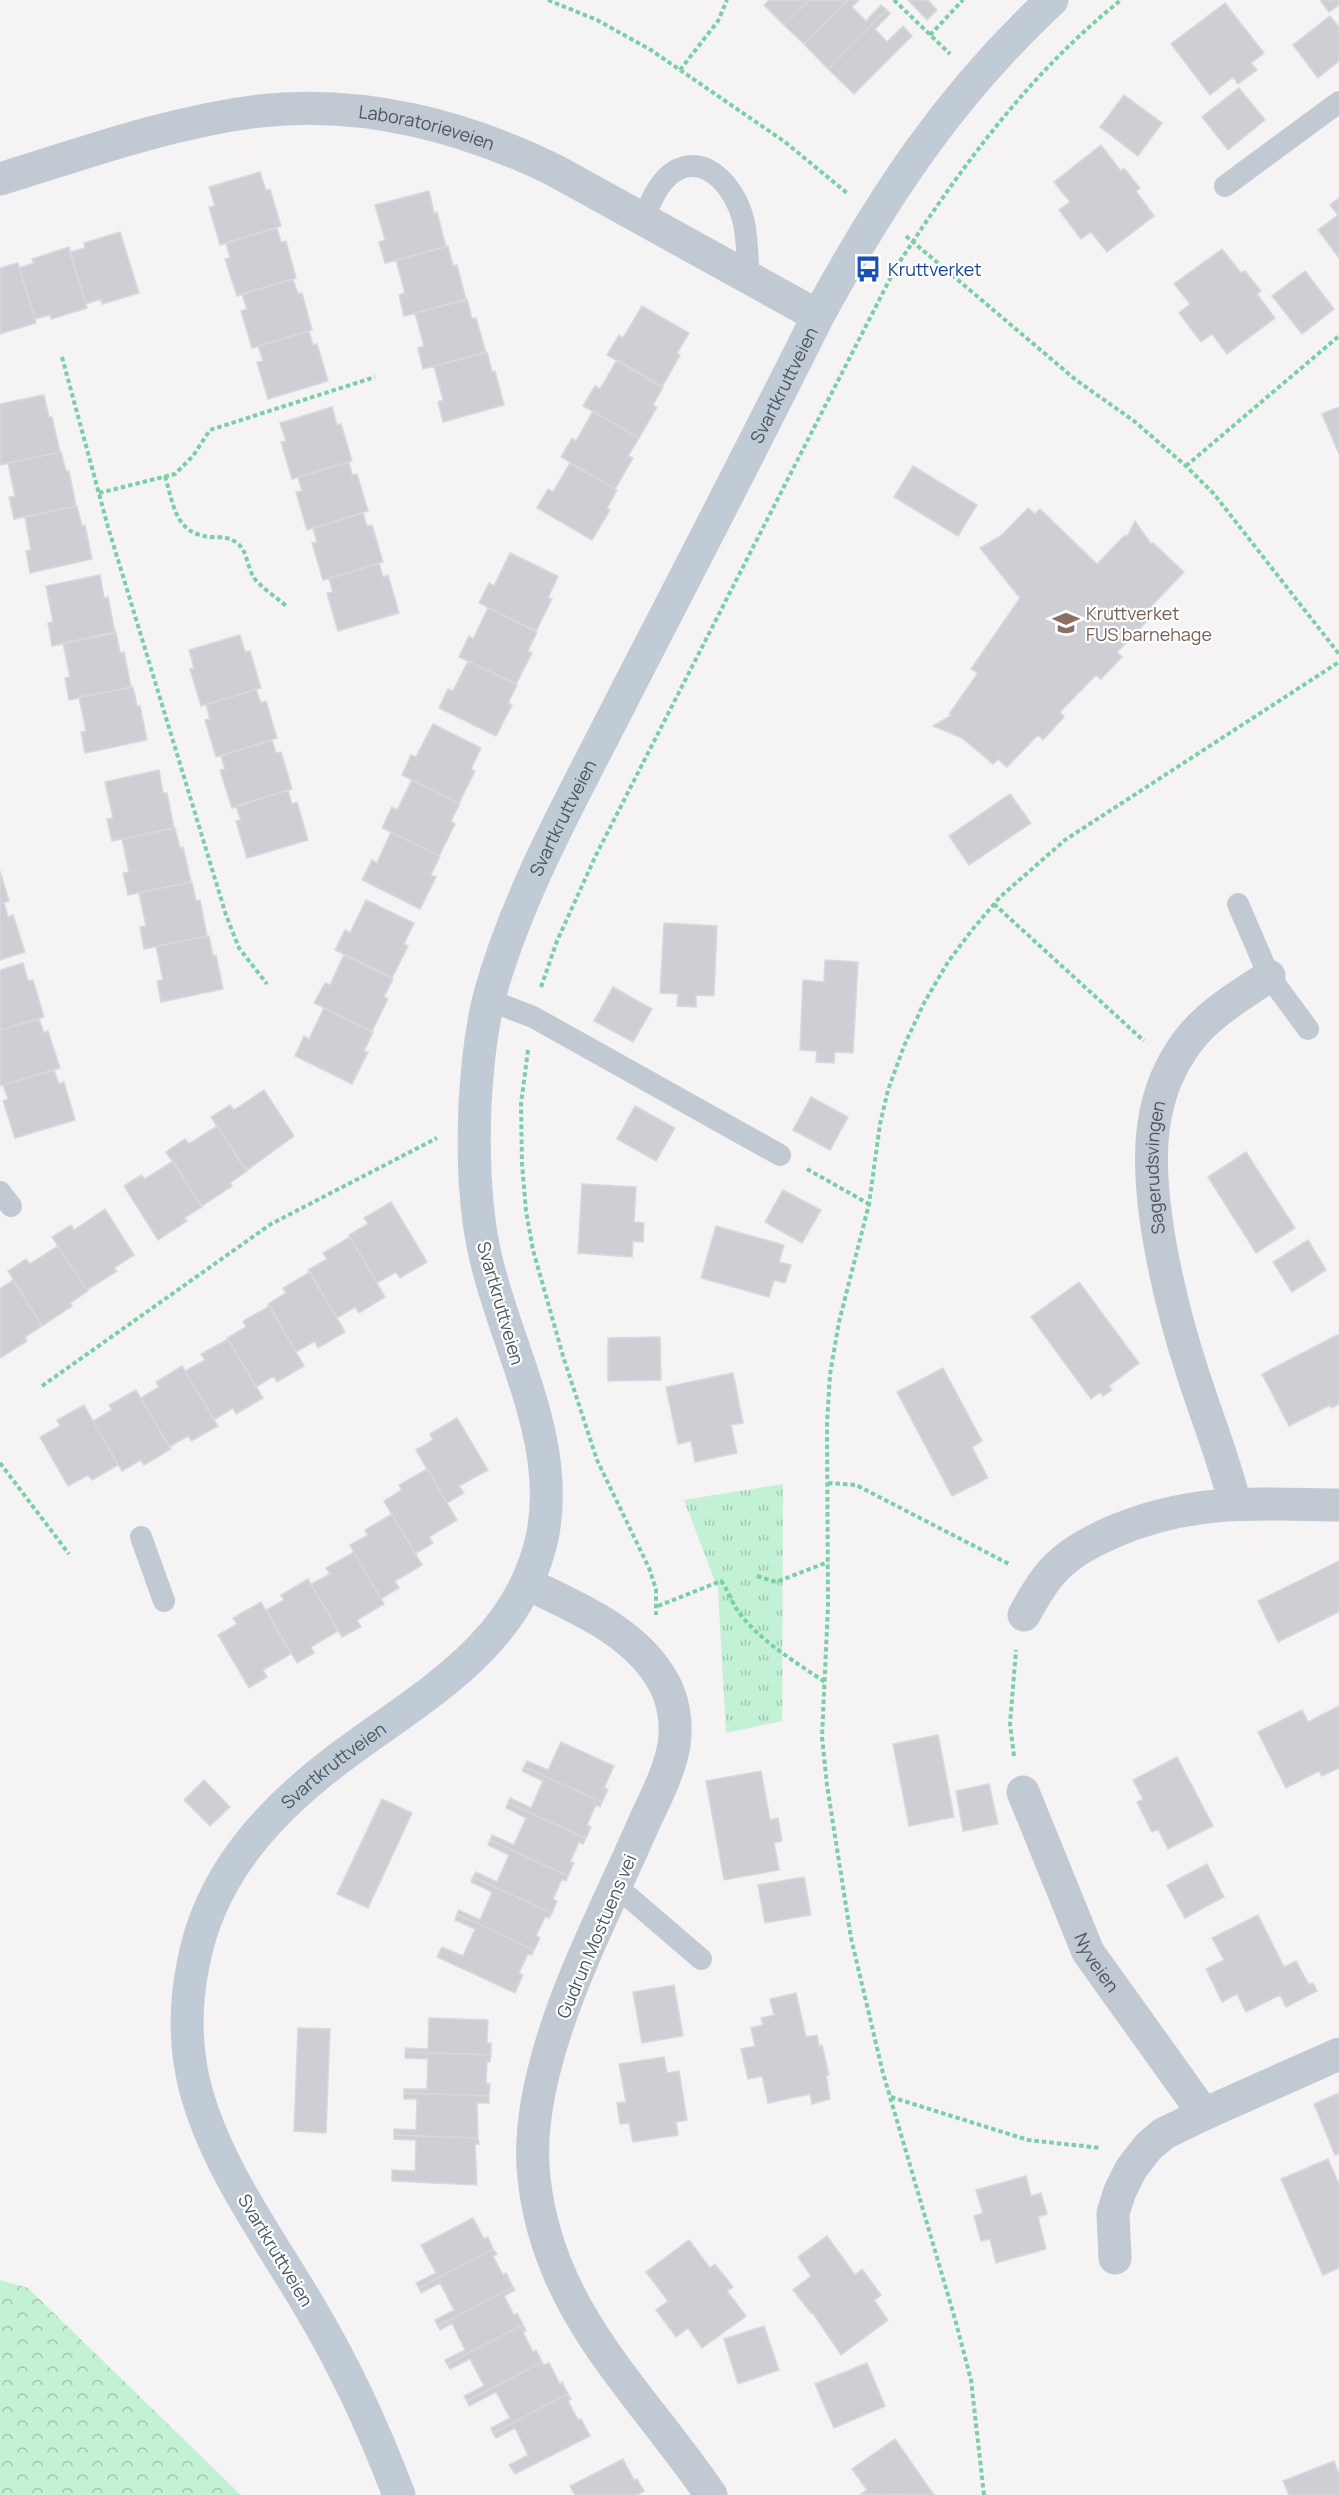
<svg xmlns="http://www.w3.org/2000/svg" width="1339" height="2495" font-family="Manrope,sans-serif">
  <style>
    .grass { fill: url(#grass-tufts) }
    .forest { fill: url(#forest-crowns) }
    .building { fill: #cdcfd5; stroke: #d7d9de; stroke-width: 1.5 }
    .lines { fill: none; stroke-linecap: round; stroke-linejoin: round }
    .path { stroke: #7ad0a6; stroke-width: 4; stroke-dasharray: 4.5 3; stroke-linecap: butt }
    .lane { stroke: #c1cad2; stroke-width: 22 }
    .street { stroke: #c1cad2; stroke-width: 33 }
    .secondary { stroke: #c1cbd6; stroke-width: 33 }
    .labels { text-anchor: middle; dominant-baseline: central; stroke-width: 4.5; stroke-linejoin: round; paint-order: stroke }
    .street-label { font-size: 18px; fill: #4a5661; stroke: #fff }
    .transit-label { font-size: 18px; fill: #164399; stroke: #fff; text-anchor: start }
    .education-label { font-size: 18px; fill: #785e54; stroke: #fff; text-anchor: start }
  </style>
  <defs>
    <pattern id="grass-tufts" width="24" height="20" patternUnits="userSpaceOnUse" patternTransform="scale(1.5)"><rect width="24" height="20" fill="#c3f1d5"/><path d="M3 7l-1-3M5 7V3M7 7l1-3M15 17l-1-3M17 17v-4M19 17l1-3" fill="none" stroke="#a0c6b0"/></pattern>
    <pattern id="forest-crowns" width="20" height="18" patternUnits="userSpaceOnUse" patternTransform="scale(1.5)"><rect width="20" height="18" fill="#c3f1d5"/><path d="M2 6a3 3 0 1 1 6 0M12 15a3 3 0 1 1 6 0" fill="none" stroke="#a0c6b0"/></pattern>
  </defs>
  <rect width="100%" height="100%" fill="#f5f3f3"/>
  <path class="grass" d="M783,1484L782,1721L726,1733L718,1589L684,1500Z"/>
  <path class="forest" d="M0,2280L28,2288L241,2495H0Z"/>
  <path class="building" d="M769,0H809L784,25L764,5Z
    M809,0H848L804,44L784,25Z
    M848,0H859L852,7L866,21L881,5L887,10L828,69L804,44Z
    M908,0H928L937,10L927,20Z
    M1320,0H1339V5L1329,12Z
    M1225,3L1264,53L1251,63L1257,70L1238,84L1233,77L1210,95L1171,44Z
    M887,10L890,14L875,29L887,42L903,26L912,36L854,94L828,69Z
    M1330,16L1339,27V61L1318,78L1293,45Z
    M1239,88L1265,120L1228,150L1202,117Z
    M1124,95L1162,123L1138,156L1100,127Z
    M1101,145L1121,171L1124,168L1140,188L1136,191L1154,216L1107,252L1091,232L1081,239L1059,210L1070,202L1054,182Z
    M260,172L266,191L270,189L281,226L220,245L209,207L215,206L209,187Z
    M429,191L434,213L437,212L446,247L385,263L379,242L385,240L375,205Z
    M1339,198V258L1318,230L1338,215L1330,205Z
    M277,228L281,242L286,241L296,278L237,296L225,259L230,258L226,243Z
    M120,232L139,293L102,304L101,299L86,304L70,252L85,248L84,243Z
    M448,246L453,266L457,265L466,300L404,316L399,295L405,293L396,260Z
    M69,247L87,308L51,319L50,315L35,319L19,268L34,263L32,259Z
    M1222,249L1241,273L1245,271L1261,291L1257,294L1275,318L1227,354L1212,334L1201,342L1179,313L1190,304L1174,284Z
    M18,263L36,323L0,334V268Z
    M1305,271L1334,309L1302,334L1272,296Z
    M293,279L298,294L302,293L312,330L252,348L241,311L247,309L242,294Z
    M467,299L472,319L476,318L486,353L423,369L418,348L424,346L415,313Z
    M642,306L689,333L677,353L680,355L662,387L607,355L619,335L623,338Z
    M309,331L313,345L317,344L328,381L268,399L257,362L263,361L258,346Z
    M487,352L492,372L495,371L504,405L443,422L438,402L443,400L434,366Z
    M617,360L663,387L653,405L657,407L639,438L583,406L595,386L600,389Z
    M44,395L49,417H52L60,452L0,465V404Z
    M332,407L337,425L341,424L352,461L292,479L281,442L286,441L280,423Z
    M1339,407V454L1322,414Z
    M593,411L639,438L628,456L633,458L615,489L561,457L572,438L576,441Z
    M61,452L66,471H69L76,506L14,519L9,497L15,496L8,463Z
    M349,462L352,475L357,474L368,511L307,530L296,492L302,491L298,477Z
    M570,463L617,490L607,508L610,510L592,540L537,508L548,489L553,492Z
    M913,466L977,505L958,536L894,497Z
    M77,506L82,526L85,525L92,559L30,573L26,551L31,550L25,517Z
    M1028,508L1035,514L1040,509L1097,564L1125,535L1127,537L1135,521L1151,544L1153,543L1184,572L1145,613L1150,618L1117,652L1122,657L1101,679L1096,675L1060,712L1064,717L1043,740L1038,735L1007,767L998,759L993,764L962,738L933,726L952,715L949,714L978,673L971,669L1020,598L980,548L1002,535Z
    M363,513L367,526L372,525L383,562L323,580L312,543L317,542L313,528Z
    M510,553L558,576L548,598L552,599L536,631L479,603L489,583L494,586Z
    M379,563L383,577L388,575L399,613L338,631L327,593L333,592L329,579Z
    M100,575L104,598L108,597L115,633L52,646L48,623L53,622L46,586Z
    M488,608L537,632L528,651L532,653L516,684L459,657L469,636L473,639Z
    M116,632L120,653L124,652L131,687L69,700L65,678L70,677L63,643Z
    M240,635L245,652L250,651L261,688L201,706L190,669L194,668L189,650Z
    M468,661L517,685L508,703L512,705L496,736L439,708L448,689L453,691Z
    M133,687L137,706H140L147,740L85,753L81,732L86,731L79,697Z
    M256,689L261,703L266,701L277,738L216,757L205,720L210,719L206,705Z
    M433,724L481,748L471,769L475,771L459,803L402,775L411,755L416,757Z
    M272,740L276,753L281,752L292,789L232,808L220,770L225,769L221,756Z
    M159,770L163,793H167L174,828L112,841L107,819L113,818L105,782Z
    M412,780L460,803L451,821L455,824L439,856L382,828L392,807L397,810Z
    M288,790L292,804L297,802L308,840L247,858L236,821L241,820L236,806Z
    M1010,794L1031,823L969,865L949,836Z
    M175,828L180,848L183,847L191,882L128,895L123,873L129,872L122,839Z
    M391,832L440,856L431,875L436,877L420,909L362,880L372,860L377,863Z
    M0,871L9,901L0,904Z
    M192,882L196,901L200,900L207,936L144,949L140,927L146,926L139,893Z
    M366,900L414,923L404,944L408,946L392,978L335,950L345,930L350,933Z
    M4,903L8,917L13,915L25,952L0,960V904Z
    M664,923L717,926L714,996L696,995V1007L677,1006L678,994L660,993Z
    M209,936L213,956L216,955L223,989L161,1002L157,981L163,980L156,946Z
    M344,955L393,979L384,997L388,999L372,1031L314,1003L325,983L330,985Z
    M825,960L858,962L853,1053L835,1052L834,1063L816,1062L817,1051L800,1050L803,980L824,982Z
    M23,963L28,981L33,980L44,1017L0,1030V970Z
    M613,987L652,1009L633,1042L594,1021Z
    M324,1008L373,1032L364,1051L368,1052L352,1084L295,1056L304,1036L309,1039Z
    M39,1019L44,1033L48,1031L60,1068L0,1086V1030Z
    M54,1070L59,1084L64,1082L75,1120L15,1138L3,1101L8,1099L3,1085Z
    M264,1090L294,1136L246,1171L211,1117L230,1105L234,1110Z
    M811,1097L848,1117L830,1150L793,1130Z
    M635,1106L675,1128L656,1161L617,1139Z
    M217,1126L247,1171L230,1183L232,1186L202,1206L166,1152L185,1139L189,1144Z
    M1246,1152L1295,1228L1256,1253L1208,1177Z
    M173,1161L202,1207L184,1218L187,1221L158,1240L124,1186L141,1175L145,1179Z
    M582,1184L636,1187L634,1222L644,1223L643,1242L633,1241L632,1257L578,1253Z
    M783,1190L821,1210L802,1243L765,1222Z
    M391,1202L427,1262L400,1278L396,1272L377,1283L349,1235L368,1224L364,1218Z
    M105,1209L134,1255L114,1268L117,1271L87,1290L52,1237L71,1225L74,1230Z
    M716,1226L784,1245L779,1262L791,1265L785,1283L774,1280L769,1297L701,1278Z
    M350,1237L385,1297L359,1313L355,1307L337,1318L308,1270L327,1259L323,1253Z
    M1308,1240L1326,1270L1292,1292L1273,1262Z
    M58,1246L88,1291L70,1303L72,1306L42,1326L8,1271L26,1259L30,1264Z
    M310,1272L345,1332L318,1348L315,1341L296,1352L268,1304L286,1293L283,1288Z
    M13,1280L42,1326L25,1337L27,1341L0,1358V1289Z
    M1079,1282L1139,1363L1109,1386L1112,1390L1103,1396L1100,1392L1091,1399L1031,1317Z
    M270,1306L304,1366L277,1382L274,1376L256,1387L227,1338L246,1327L243,1321Z
    M1339,1334V1404L1332,1408L1330,1405L1289,1426L1262,1374Z
    M660,1337L661,1380L608,1381V1338Z
    M228,1339L263,1398L236,1414L233,1408L214,1420L185,1371L205,1360L201,1354Z
    M182,1366L218,1426L191,1441L188,1436L169,1447L141,1398L159,1387L156,1382Z
    M943,1368L982,1441L972,1447L988,1478L952,1496L897,1392Z
    M733,1373L743,1423L731,1425L737,1453L695,1462L691,1441L678,1444L666,1387Z
    M136,1390L171,1449L144,1465L141,1460L122,1471L93,1421L112,1410L109,1405Z
    M84,1405L118,1465L92,1480L88,1475L68,1486L40,1437L60,1426L57,1420Z
    M457,1418L488,1470L459,1486L464,1493L447,1503L416,1450L433,1440L430,1434Z
    M427,1469L457,1520L429,1537L433,1543L415,1554L384,1501L402,1490L399,1485Z
    M392,1514L422,1565L395,1581L399,1588L381,1599L350,1545L368,1535L365,1530Z
    M354,1552L384,1604L357,1620L361,1627L342,1637L311,1584L330,1574L326,1568Z
    M1339,1561V1612L1278,1642L1258,1601Z
    M308,1579L338,1631L311,1647L314,1653L297,1663L266,1610L284,1600L281,1595Z
    M261,1602L291,1654L263,1670L267,1677L249,1688L218,1635L237,1624L233,1618Z
    M1339,1706V1768L1322,1776L1319,1771L1286,1788L1258,1732L1302,1710L1308,1722Z
    M938,1735L954,1817L909,1826L893,1744Z
    M561,1742L614,1766L604,1788L608,1789L602,1802L524,1767L527,1761L548,1770Z
    M1177,1757L1213,1826L1168,1849L1158,1829L1152,1832L1137,1802L1143,1799L1133,1780Z
    M524,1767L602,1802L600,1807L596,1805L587,1825L591,1827L586,1838L508,1803L510,1798L531,1808L543,1781L522,1771Z
    M761,1771L770,1820L778,1818L782,1841L774,1843L779,1870L724,1880L706,1781Z
    M204,1780L230,1807L210,1826L184,1800Z
    M989,1784L998,1824L963,1831L956,1791Z
    M382,1799L412,1813L368,1908L337,1894Z
    M508,1803L586,1838L583,1844L579,1842L570,1862L574,1863L568,1876L490,1840L492,1835L514,1845L526,1818L506,1808Z
    M490,1840L568,1876L566,1881L562,1879L553,1899L557,1901L552,1913L473,1877L476,1872L497,1882L509,1855L488,1845Z
    M1207,1864L1224,1897L1185,1918L1167,1885Z
    M473,1877L552,1913L549,1918L545,1917L536,1936L540,1938L534,1950L457,1914L459,1910L480,1920L492,1892L471,1882Z
    M804,1877L811,1915L765,1923L758,1885Z
    M457,1914L534,1950L532,1955L528,1954L519,1973L523,1975L515,1993L437,1957L442,1947L463,1956L475,1929L455,1920Z
    M1258,1915L1284,1967L1296,1961L1309,1985L1313,1983L1317,1991L1286,2007L1280,1995L1246,2012L1237,1994L1222,2002L1206,1969L1224,1960L1212,1938Z
    M674,1985L683,2036L642,2043L633,1992Z
    M796,1993L806,2037L817,2035L819,2046L822,2045L829,2075H826L830,2099L812,2104L810,2094L768,2103L762,2076L748,2079L741,2049L755,2046L751,2028L763,2025L761,2018L774,2015L770,1999Z
    M429,2018L488,2020L487,2043H491V2055L405,2052L406,2048L428,2049Z
    M298,2028L330,2029L326,2133L294,2131Z
    M405,2052L491,2055L490,2062H487L486,2083L490,2084L489,2096L404,2093V2089H427L428,2059L405,2058Z
    M664,2057L667,2073L679,2071L687,2120L676,2122L678,2135L633,2142L629,2123L620,2124L617,2103L626,2102L619,2064Z
    M404,2093L489,2096V2103H477L478,2138L394,2135V2129L416,2130L417,2099H404Z
    M1339,2093V2154L1335,2155L1314,2104Z
    M394,2135L478,2138L479,2144H475L477,2185L392,2181V2170L415,2171L416,2140L394,2139Z
    M1328,2159L1339,2184V2268L1323,2275L1281,2179Z
    M1026,2176L1031,2196L1041,2193L1047,2214L1038,2217L1046,2249L996,2263L990,2239L981,2241L974,2216L983,2213L976,2190Z
    M473,2218L484,2239L488,2237L493,2249L419,2288L416,2283L436,2273L421,2245Z
    M827,2236L855,2275L862,2269L881,2295L874,2300L888,2320L841,2355L812,2312L811,2313L793,2290L811,2276L798,2257Z
    M689,2240L710,2268L715,2264L733,2287L727,2291L746,2316L702,2348L688,2328L676,2337L656,2310L668,2301L646,2272Z
    M493,2249L497,2254L493,2256L503,2275L506,2273L513,2287L438,2326L435,2320L454,2310L440,2283L421,2293L419,2288Z
    M513,2287L515,2290L504,2296L514,2315L517,2313L523,2325L447,2364L445,2360L465,2350L452,2323L440,2330L438,2326Z
    M523,2325L526,2331L523,2332L533,2352L536,2350L542,2362L467,2401L464,2396L484,2386L470,2359L450,2369L447,2364Z
    M764,2326L779,2370L738,2384L724,2339Z
    M542,2362L544,2365L549,2363L560,2384L562,2382L568,2394L493,2433L491,2428L510,2418L496,2392L469,2406L467,2401Z
    M867,2363L885,2406L834,2428L815,2384Z
    M568,2394L571,2399L568,2401L578,2420L581,2419L590,2436L515,2474L509,2465L528,2455L515,2428L496,2438L493,2433Z
    M895,2439L934,2495L861,2494L867,2490L852,2469Z
    M623,2459L634,2480L637,2479L644,2491L637,2495H575L570,2486Z
    M1334,2461L1339,2474V2495H1289L1283,2481Z"/>
  <g class="lines">
    <path class="path" d="M548,0L597,20L651,50L785,142L847,193
      M894,0L950,54
      M930,35L963,0
      M680,70L718,21L727,0
      M906,236L1076,380L1134,421L1186,466L1214,494L1339,654
      M62,357L108,527L226,915L239,948L267,984
      M1186,466L1339,336
      M165,476C174,506 175,534 211,537C220,537 230,537 237,543C247,550 247,566 253,576C257,585 278,598 287,607
      M99,493L175,474L193,456L210,430L375,377
      M994,904L1144,1041
      M541,987L557,941L596,855L895,269C959,170 1028,74 1121,0
      M528,1050L521,1104L522,1164L526,1211L533,1250L563,1356L597,1460L649,1568L656,1589V1615
      M807,1169L869,1204
      M42,1386L271,1224L437,1138
      M0,1463L69,1554
      M828,1483L856,1485L1011,1565
      M757,1576L776,1582L828,1562
      M658,1606L721,1581C729,1591 732,1604 740,1614C762,1642 795,1662 825,1682
      M1014,1756L1010,1724L1016,1650
      M891,2097L1028,2140L1101,2148
      M984,2495L971,2380L955,2319L883,2073L851,1938L827,1785L822,1737L828,1606L827,1424L830,1374L839,1322L869,1204L880,1124L888,1090L904,1046L924,1003L948,962L972,930L1000,897L1065,840L1339,662"/>
    <path class="lane" d="M1225,186L1339,102
      M642,221C650,204 658,181 675,171C708,152 736,191 743,219C748,238 747,260 749,279
      M1238,904L1269,976L1308,1029
      M489,1000L533,1017L780,1155
      M0,1192L11,1206
      M141,1537L164,1601
      M616,1886L701,1959"/>
    <g class="street">
      <path id="s1" d="M0,179C85,153 170,122 259,111C361,99 464,126 554,170L818,316"/>
      <path id="s2" d="M1235,1504C1224,1459 1207,1418 1193,1374C1171,1307 1143,1194 1154,1124C1158,1095 1170,1065 1188,1041C1209,1013 1240,996 1269,976"/>
      <path d="M528,1584C577,1608 637,1632 664,1683C674,1701 677,1725 674,1745C669,1773 655,1799 643,1825C623,1871 601,1916 582,1961C555,2024 526,2110 534,2178C548,2312 640,2391 711,2495"/>
      <path d="M1024,1615C1032,1600 1040,1586 1051,1573C1068,1553 1092,1541 1115,1531C1193,1498 1257,1504 1339,1505"/>
      <path id="s3" d="M1023,1792L1088,1952L1204,2114"/>
      <path d="M1115,2258L1113,2213L1120,2191L1131,2169L1148,2147L1163,2134L1204,2114L1339,2054"/>
    </g>
    <path class="secondary" id="s4" d="M399,2495C374,2429 345,2366 309,2306C268,2236 216,2167 195,2087C185,2047 185,2005 193,1965C209,1876 268,1812 338,1759C420,1697 518,1648 542,1538C562,1444 509,1353 487,1263C474,1212 473,1157 475,1104C477,1068 481,1029 490,994C520,887 578,788 627,690C691,566 756,441 818,316C884,195 950,95 1052,0"/>
  </g>
  <defs>
    <g id="bus-bare" transform="scale(2.07)"><path d="M-5-6H5V4H4V6H2V4H-2V6H-4V4H-5ZM-3.5-4V0h7V-4ZM-3.5 1.2v1.5H-2V1.2ZM2 1.2v1.5H3.5V1.2Z" fill="#1a4fb4" stroke="#fff" stroke-width="2.5" paint-order="stroke"/></g>
    <g id="school-bare" transform="scale(2.07)"><path d="M0-5L7-2L0 1L-7-2ZM-4 1L0 2.5L4 1V4Q0 6-4 4Z" fill="#8d6e63" stroke="#fff" stroke-width="2.5" paint-order="stroke"/></g>
  </defs>
  <g fill-rule="evenodd">
    <use href="#bus-bare" x="868" y="269"/>
    <use href="#school-bare" x="1066" y="623"/>
  </g>
  <g class="labels">
    <g class="street-label">
      <text stroke="none"><textPath href="#s1" startOffset="438">Laboratorieveien</textPath></text>
      <text stroke="none"><textPath href="#s4" startOffset="2379">Svartkruttveien</textPath></text>
      <text stroke="none"><textPath href="#s4" startOffset="1893">Svartkruttveien</textPath></text>
      <text stroke="none"><textPath href="#s2" startOffset="348">Sagerudsvingen</textPath></text>
      <text transform="translate(501 1303) rotate(74)">Svartkruttveien</text>
      <text stroke="none"><textPath href="#s4" startOffset="831">Svartkruttveien</textPath></text>
      <text transform="translate(596 1936) rotate(-67)">Gudrun Mostuens vei</text>
      <text stroke="none"><textPath href="#s3" startOffset="186">Nyveien</textPath></text>
      <text transform="translate(276 2250) rotate(59)">Svartkruttveien</text>
    </g>
    <g class="transit-label">
      <text x="888" y="269">Kruttverket</text>
    </g>
    <g class="education-label">
      <text x="1086" y="613">Kruttverket<tspan x="1086" dy="21">FUS barnehage</tspan></text>
    </g>
  </g>
</svg>
